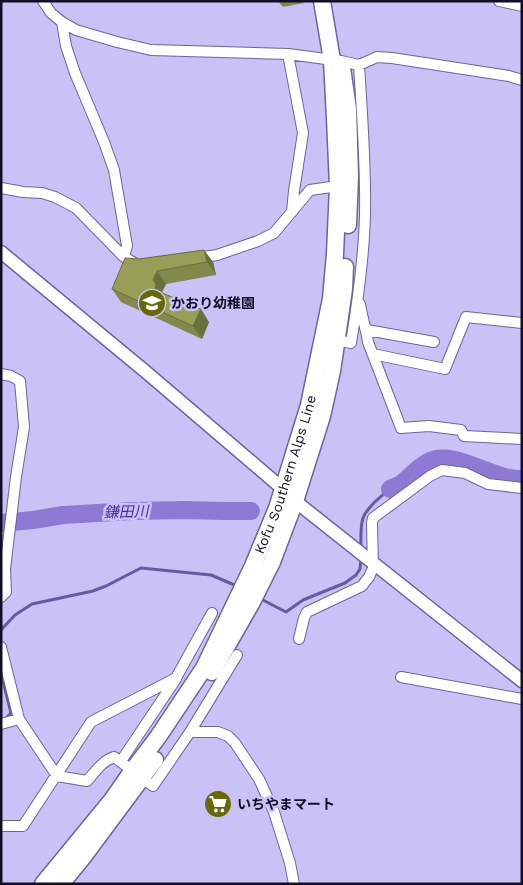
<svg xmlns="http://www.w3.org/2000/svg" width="523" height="885" font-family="'Work Sans','Noto Sans JP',sans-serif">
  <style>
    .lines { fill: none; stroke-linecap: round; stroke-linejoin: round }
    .stream { stroke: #695aa0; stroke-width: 3 }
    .river { stroke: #8e7ad4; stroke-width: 18 }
    .minor-casing { stroke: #6f639e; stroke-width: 12 }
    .tertiary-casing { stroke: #6f639e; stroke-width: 15 }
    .primary-casing { stroke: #6f639e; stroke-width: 19 }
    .minor { stroke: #fff; stroke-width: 10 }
    .tertiary { stroke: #fff; stroke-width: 12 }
    .primary { stroke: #fff; stroke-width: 16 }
    .wall { fill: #83884c }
    .shaded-wall { fill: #6a6f3e }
    .building { fill: #989e58; stroke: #6a6f3e }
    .labels { text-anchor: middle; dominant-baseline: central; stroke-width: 5; stroke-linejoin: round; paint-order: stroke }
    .poi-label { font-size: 14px; font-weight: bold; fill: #130e25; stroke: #cac1f6; text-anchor: start }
    .street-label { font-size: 14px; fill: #130e25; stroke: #cac1f6 }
    .water-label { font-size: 15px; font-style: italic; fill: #4e2b96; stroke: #cac1f6 }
  </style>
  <rect width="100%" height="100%" fill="#cac1f6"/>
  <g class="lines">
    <path class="stream" d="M361,549C361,538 360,528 363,518C369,502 398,483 412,474
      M259,598L286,612L303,600L345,583L356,575L360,569L361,558
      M1,630L15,615L32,604L93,591L106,586L141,568L211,575L239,587
      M1,673L11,713L6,718"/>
    <path class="river" d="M390,489C394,487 398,486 401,484C410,477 418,467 428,462C453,448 494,481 522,479
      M1,523L33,520L63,515L132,511L185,510L224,511H251"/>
    <g class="minor-casing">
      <path id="minor" d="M43,1L51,13L62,22L76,30L117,42L151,50L288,54L341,61L359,65L377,57L392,58L509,76L522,80
        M499,1L522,6
        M62,22L66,46L75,73L104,142L114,170L127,246L124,257
        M288,54L303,133L294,191L292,212
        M1,188L23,192L42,193L55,197L76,208L124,257L138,265
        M197,258L217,255L258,241L274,233L310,190L338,186
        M360,304C362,317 366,329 368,342L401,428L429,426L461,430L464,436L522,439
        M367,330L434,342
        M332,339L351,343C358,300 364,257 365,214C366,164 362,114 359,65
        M373,354L445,369L466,317L522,323
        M1,374L11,376L20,381L24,427L16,477L5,569L6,592L1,597
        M299,639L304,618L307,612L362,586L369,577L373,568L372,523L373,518L430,476L442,470L465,473L488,484L522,488
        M1,647L19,719L57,776L87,781C95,772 102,761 114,757L153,786L190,732H218L228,736L235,743L259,779L274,812L290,863L294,884
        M401,677L522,699
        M1,724L19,719
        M190,732L237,655
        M121,761L176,679
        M1,826H23L91,722L176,678L212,613"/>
    </g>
    <g class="tertiary-casing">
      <path id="tertiary" d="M1,252L146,372L283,489L295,501L522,681"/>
    </g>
    <g class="primary-casing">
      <g id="primary">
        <path d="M342,68L348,109L350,176L348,225"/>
        <path d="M212,672L252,602L272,562L295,501L322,416L332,371L344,289L345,267"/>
        <path id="s1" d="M43,884L112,800L133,770L158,737L204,668L253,566L277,508L283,489L309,405L331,299L335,254L338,186L335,118L332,60L322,1"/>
        <path d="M61,884L83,857L155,760"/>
      </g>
    </g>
    <use href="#minor" class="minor"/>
    <use href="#tertiary" class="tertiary"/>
    <use href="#primary" class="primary"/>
  </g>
  <path class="wall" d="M278,1H303L304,3L283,7Z
    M204,250L213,262L216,275L166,284L162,292L209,322L202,339L121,302L112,289L139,259Z"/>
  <path class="shaded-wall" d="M204,250L213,262L216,275L207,262Z
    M157,271L166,284L162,292L165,297L155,290L153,280Z
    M201,309L209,322L202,339L193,326Z"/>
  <path class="building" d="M204,250L207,262L157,271L153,280L156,284L155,290L201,309L193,326L112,289L125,258L139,259Z"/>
  <defs>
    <g id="school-disc" transform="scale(1.4375)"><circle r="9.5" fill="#656908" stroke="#cac1f6"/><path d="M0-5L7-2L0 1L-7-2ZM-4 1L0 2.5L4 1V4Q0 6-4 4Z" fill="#fff"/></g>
    <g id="supermarket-disc" transform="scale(1.4375)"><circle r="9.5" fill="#656908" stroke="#cac1f6"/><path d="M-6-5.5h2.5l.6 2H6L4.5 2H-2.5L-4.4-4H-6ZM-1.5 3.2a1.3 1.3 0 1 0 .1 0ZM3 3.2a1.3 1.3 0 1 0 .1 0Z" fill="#fff"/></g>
  </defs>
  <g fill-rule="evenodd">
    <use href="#school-disc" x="152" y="303"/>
    <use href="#supermarket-disc" x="218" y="804"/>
  </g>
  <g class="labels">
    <g class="poi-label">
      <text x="171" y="303">かおり幼稚園</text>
      <text x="237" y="804">いちやまマート</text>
    </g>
    <g class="street-label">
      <text stroke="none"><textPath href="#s1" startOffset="480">Kofu Southern Alps Line</textPath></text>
    </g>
    <g class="water-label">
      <text transform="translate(126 512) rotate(-2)">鎌田川</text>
    </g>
  </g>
  <rect width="523" height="885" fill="none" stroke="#130e25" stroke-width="5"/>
</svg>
